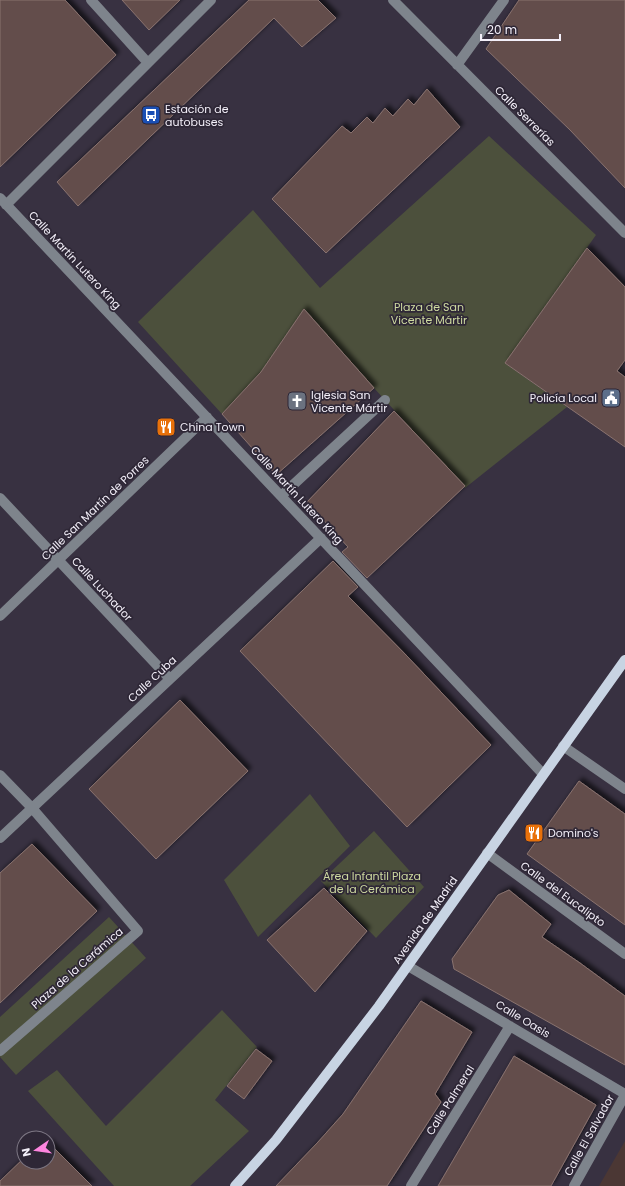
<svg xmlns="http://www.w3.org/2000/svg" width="625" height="1186" font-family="Poppins,sans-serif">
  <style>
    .education { fill: #4b3734 }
    .green { fill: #4c503c }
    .building { fill: #634e4b; stroke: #89726f; filter: url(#shadow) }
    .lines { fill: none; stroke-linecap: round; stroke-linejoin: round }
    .minor { stroke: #7e848c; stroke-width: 10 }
    .major { stroke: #c8d4e3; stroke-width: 10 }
    .labels { text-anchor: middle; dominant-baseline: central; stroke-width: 3.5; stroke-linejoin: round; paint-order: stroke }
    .poi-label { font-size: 11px; fill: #f3eff9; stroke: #2e2736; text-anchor: start }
    .street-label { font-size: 11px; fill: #f3eff9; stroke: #2e2736 }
    .park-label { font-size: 11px; fill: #cedaa0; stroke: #2e2736 }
  </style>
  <defs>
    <filter id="shadow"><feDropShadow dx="3.5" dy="-3.5" stdDeviation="2" flood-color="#0009"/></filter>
  </defs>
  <rect width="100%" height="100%" fill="#383141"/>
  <path class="education" d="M625,1141V1186H599Z"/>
  <path class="green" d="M489,136L596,235L505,363L567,407L465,488L374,388L304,309L261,372L222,414L138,322L253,210L320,288Z
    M310,794L350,846L258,937L224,880Z
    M374,831L424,887L376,938L321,881Z
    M109,917L146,958L16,1075L0,1057V1017Z
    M222,1010L257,1047L215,1100L249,1131L190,1186H114L28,1091L57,1070L106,1126Z"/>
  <path class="building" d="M0,0H65L116,55L0,167Z
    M122,0H180L149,30Z
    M249,0H318L336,18L302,47L274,18L78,206L57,182Z
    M519,0H625V188L570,130L486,49Z
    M427,89L460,127L326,253L272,199L342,126L351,133L367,117L373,123L385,108L393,116L408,99L414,105Z
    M587,248L625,287V360L617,371L625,377V447L505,363Z
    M304,309L374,388L276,475L222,414L261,372Z
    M394,411L465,486L367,578L342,552L348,547L307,502Z
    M333,561L358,587L348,596L407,656L491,745L407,827L240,651Z
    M180,700L248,771L156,859L89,789Z
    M579,781L625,814V925L527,854Z
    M32,844L97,911L0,1003V873Z
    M324,888L367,931L315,992L267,940Z
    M509,890L551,924L542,937L580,963L625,996V1065L454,969L452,959L498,895Z
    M421,1001L472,1032L435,1094L441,1102L387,1186H276L318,1142L343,1114Z
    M256,1049L272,1061L244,1099L227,1086Z
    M514,1056L596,1105L551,1186H438Z
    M48,1142L92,1186H0V1181L24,1158V1162H48Z"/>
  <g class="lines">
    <path class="minor" d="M91,0L148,63
      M393,0L625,233
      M457,65L504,0
      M0,198L543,774
      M6,205L211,0
      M281,496L385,400
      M0,498L170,679
      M0,616L207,417
      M563,746L625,789
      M0,775L32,808L138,931L0,1051
      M0,838L321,538
      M487,853L625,954
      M408,966L625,1094
      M411,1186L510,1026
      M574,1186L625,1095"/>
    <path class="major" d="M235,1186L276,1140L379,1006L625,660"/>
  </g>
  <defs>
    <g id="bus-square" transform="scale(1)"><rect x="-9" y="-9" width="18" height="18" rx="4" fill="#1a4fb4" stroke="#2e2736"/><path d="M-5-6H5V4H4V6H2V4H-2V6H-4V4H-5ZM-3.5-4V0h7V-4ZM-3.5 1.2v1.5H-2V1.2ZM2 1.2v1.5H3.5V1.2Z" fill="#fff"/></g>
    <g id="civic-square" transform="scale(1)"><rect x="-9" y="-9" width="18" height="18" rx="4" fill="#5c6f8a" stroke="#2e2736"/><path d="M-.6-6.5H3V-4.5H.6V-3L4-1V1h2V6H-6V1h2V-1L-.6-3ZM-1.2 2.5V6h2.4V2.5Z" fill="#fff"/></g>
    <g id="church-square" transform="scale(1)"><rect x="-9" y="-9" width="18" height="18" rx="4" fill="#6b7280" stroke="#2e2736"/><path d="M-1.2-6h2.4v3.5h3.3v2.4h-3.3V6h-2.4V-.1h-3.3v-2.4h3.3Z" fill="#fff"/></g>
    <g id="restaurant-square" transform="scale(1)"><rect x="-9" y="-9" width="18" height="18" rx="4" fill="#e8710a" stroke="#2e2736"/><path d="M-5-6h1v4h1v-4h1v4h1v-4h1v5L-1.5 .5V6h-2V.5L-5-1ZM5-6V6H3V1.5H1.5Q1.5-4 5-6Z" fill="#fff"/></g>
  </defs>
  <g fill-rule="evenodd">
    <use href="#bus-square" x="151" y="115"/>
    <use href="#civic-square" x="611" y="398"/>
    <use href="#church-square" x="297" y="401"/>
    <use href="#restaurant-square" x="166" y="427"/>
    <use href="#restaurant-square" x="534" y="833"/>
  </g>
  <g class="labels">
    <g class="poi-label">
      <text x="165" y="109">Estación de<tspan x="165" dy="13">autobuses</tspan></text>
      <text x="311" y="395">Iglesia San<tspan x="311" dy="13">Vicente Mártir</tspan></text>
      <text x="597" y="398" text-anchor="end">Policía Local</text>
      <text x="180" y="427">China Town</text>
      <text x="548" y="833">Domino's</text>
    </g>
    <g class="street-label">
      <text transform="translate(525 116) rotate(45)">Calle Serrerías</text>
      <text transform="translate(75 260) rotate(47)">Calle Martín Lutero King</text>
      <text transform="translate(297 495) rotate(47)">Calle Martín Lutero King</text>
      <text transform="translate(95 508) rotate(-44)">Calle San Martín de Porres</text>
      <text transform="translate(102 589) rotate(47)">Calle Luchador</text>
      <text transform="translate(152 679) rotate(-43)">Calle Cuba</text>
      <text transform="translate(563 894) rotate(36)">Calle del Eucalipto</text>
      <text transform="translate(425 920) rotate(-55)">Avenida de Madrid</text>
      <text transform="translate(77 968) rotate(-41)">Plaza de la Cerámica</text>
      <text transform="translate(523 1019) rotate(31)">Calle Oasis</text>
      <text transform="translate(450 1100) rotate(-58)">Calle Palmeral</text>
      <text transform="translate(589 1135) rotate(-61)">Calle El Salvador</text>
    </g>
    <g class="park-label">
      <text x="429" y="307">Plaza de San<tspan x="429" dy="13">Vicente Mártir</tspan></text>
      <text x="372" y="876">Área Infantil Plaza<tspan x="372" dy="13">de la Cerámica</tspan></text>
    </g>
  </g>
  <g transform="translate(36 1150) rotate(257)"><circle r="19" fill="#2e2736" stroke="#7d7784"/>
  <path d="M0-3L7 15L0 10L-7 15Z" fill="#fe85df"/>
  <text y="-6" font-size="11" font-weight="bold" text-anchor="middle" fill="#f3eff9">N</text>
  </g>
  <path d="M481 34v6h79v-6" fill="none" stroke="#f3eff9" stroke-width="2"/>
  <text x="487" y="34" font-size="12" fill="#f3eff9" stroke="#2e2736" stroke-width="3" paint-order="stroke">20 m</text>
</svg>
